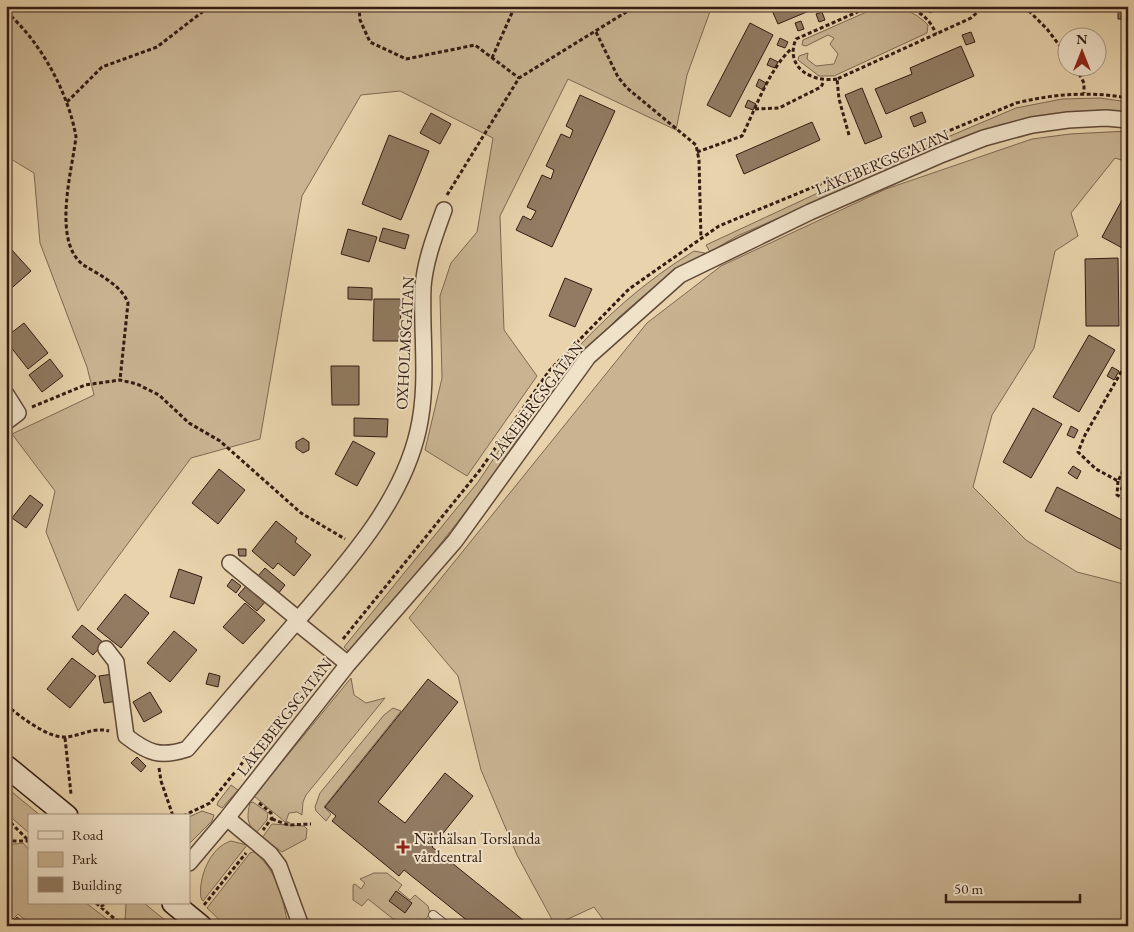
<svg xmlns="http://www.w3.org/2000/svg" width="1134" height="932" font-family="'EB Garamond',serif">
  <style>
    .green { fill: #c9b492; stroke: #7e6852 }
    .building { fill: #917b62; stroke: #321b12 }
    .lines { fill: none; stroke-linecap: round; stroke-linejoin: round }
    .lane-casing { stroke: #604938; stroke-width: 10 }
    .street-casing { stroke: #604938; stroke-width: 18 }
    .secondary-casing { stroke: #321b12; stroke-width: 24 }
    .path { stroke: #321b12; stroke-width: 3; stroke-dasharray: 4 2.5; stroke-linecap: butt }
    .lane { stroke: #f0e2c9; stroke-width: 8 }
    .street { stroke: #f0e2c9; stroke-width: 15 }
    .secondary { stroke: #f0e2c9; stroke-width: 21 }
    .poi-dot { fill: #8f2418; stroke: #f0e2c9; stroke-width: 2 }
    .labels { text-anchor: middle; dominant-baseline: central; stroke-width: 4; stroke-linejoin: round; paint-order: stroke }
    .street-label { font-size: 16px; fill: #321b12; stroke: #f0e2c9 }
    .poi-label { font-size: 16px; fill: #321b12; stroke: #f0e2c9; text-anchor: start }
  </style>
  <rect width="100%" height="100%" fill="#e8d3ac"/>
  <filter id="stains"><feTurbulence type="fractalNoise" baseFrequency=".004" numOctaves="4"/><feColorMatrix values="0 0 0 0 .2 0 0 0 0 .09 0 0 0 0 .02 0 0 0 .5 -.17"/></filter>
  <radialGradient id="worn" r=".72"><stop offset=".6" stop-color="#630" stop-opacity="0"/><stop offset="1" stop-color="#630" stop-opacity=".3"/></radialGradient>
  <path class="green" d="M6,6H712L687,75L676,130L568,79L500,216L504,330L537,376L467,476L425,450L442,378L440,296L451,263L477,232L493,138L400,91L361,95L302,196L260,439L191,458L78,611L46,532L55,491L12,434L94,395L87,367L40,243L34,173L6,156Z
    M880,6C898,6 915,11 928,25L927,33L834,76H819L798,60L799,56L808,53L807,59L816,66L834,64L838,54L830,44L834,38L828,35L806,46L802,45L803,40Z
    M1100,98L1128,102V114C1091,116 1053,114 1016,121C971,130 929,153 887,171L882,172L877,167L1016,108L1062,99Z
    M1128,131V162L1115,158L1071,213L1078,236L1055,251L1034,348L992,415L973,487L1026,540L1077,572L1128,585V926H608L594,907L555,925L517,855L481,770L458,676L409,618L647,323L721,266L886,189L1032,139L1070,134Z
    M850,178L848,188L737,236L710,252L706,245Z
    M694,251L705,253L648,292L619,317L572,364L567,366L564,363C602,319 645,281 694,251Z
    M544,390L545,395C491,487 420,570 351,651H348L344,647L478,482L539,391Z
    M351,678L354,695L366,703L385,698L306,795L303,802L302,815L297,812L289,813L286,821L290,823L285,822L254,796Z
    M393,708L401,711L324,807L331,814L326,821L316,811L315,807L320,793L384,715Z
    M231,785L238,790L222,808L217,805L218,802Z
    M6,787L41,816H29V833L6,813Z
    M253,802L268,813L267,820L257,832C246,825 247,815 250,803Z
    M202,811L214,815L212,821L189,844V817Z
    M272,824L304,826L307,829L306,839L282,852L262,838Z
    M231,841L247,845L203,901L201,898C198,878 210,847 231,841Z
    M23,843L29,850V903H86L116,926H32L18,914L6,926V848L7,845Z
    M254,852C277,870 283,898 288,926H226L207,908L250,853Z
    M374,873H387L402,885L398,890L410,900L415,895L428,906L430,913L421,926H402L368,899L362,906L353,900V885L355,884L361,889L365,883L360,879Z
    M126,903H144L172,926H131L125,921Z"/>
  <path class="building" d="M770,6H821L778,24Z
    M927,6H935L931,13L925,10Z
    M1118,6H1128V19H1118Z
    M822,12L825,20L819,22L816,14Z
    M801,21L804,29L798,31L795,23Z
    M750,23L773,35L730,117L707,105Z
    M971,32L975,42L966,45L962,35Z
    M780,38L788,42L785,48L777,45Z
    M961,46L974,76L886,114L875,89L912,74L910,68Z
    M770,58L778,62L775,68L767,65Z
    M759,79L766,83L763,90L756,86Z
    M862,88L882,137L865,144L845,95Z
    M580,95L615,111L552,247L516,230L523,216L531,220L536,211L527,207L542,175L551,179L554,170L546,166L561,134L570,138L573,130L566,126Z
    M748,100L756,104L753,110L745,107Z
    M922,112L926,122L914,127L910,117Z
    M431,113L451,124L440,144L420,133Z
    M812,122L820,140L744,174L736,155Z
    M389,135L429,151L401,220L362,204Z
    M1128,189V248L1126,250L1102,237Z
    M383,228L409,235L405,249L379,241Z
    M348,229L377,237L369,262L341,254Z
    M11,249L31,271L6,293V254Z
    M1118,258L1119,326H1086L1085,259Z
    M565,278L592,289L575,327L549,316Z
    M348,287L372,288V300L348,299Z
    M374,299H401L400,341H373Z
    M24,323L48,353L28,369L6,341V337Z
    M1089,335L1115,350L1079,412L1053,397Z
    M50,359L63,376L42,392L29,375Z
    M331,366H359V405H332Z
    M1112,367L1119,371L1114,380L1107,376Z
    M1033,408L1062,424L1031,478L1003,462Z
    M354,418L388,419L387,437L354,436Z
    M1071,426L1078,430L1074,438L1067,435Z
    M303,438L309,442V450L303,453L296,448V442Z
    M353,441L375,453L357,486L335,474Z
    M1073,466L1081,471L1077,479L1068,473Z
    M219,469L245,490L218,524L192,503Z
    M1126,480L1128,482L1127,493L1120,489Z
    M1057,487L1128,523V553L1045,511Z
    M30,495L43,505L26,528L12,518Z
    M276,521L297,538L295,542L311,555L294,576L278,563L273,569L252,551Z
    M238,549H246V556H239Z
    M265,568L285,585L278,594L257,577Z
    M179,569L202,577L194,604L170,597Z
    M232,579L241,586L236,593L227,586Z
    M247,585L266,601L257,611L238,595Z
    M125,594L149,613L121,648L97,629Z
    M245,603L265,620L243,644L223,627Z
    M82,625L104,643L93,655L72,637Z
    M174,631L197,650L170,682L147,663Z
    M72,658L96,676L70,708L47,689Z
    M209,673L220,676L218,687L206,684Z
    M113,674L118,701L104,703L99,676Z
    M428,679L458,702L378,802L405,823L445,773L473,796L432,847L528,924L527,926H474L404,870L399,876L332,821L336,816L325,807Z
    M150,692L162,712L144,722L133,702Z
    M137,757L146,766L141,772L131,763Z
    M396,891L412,903L405,913L389,901Z
    M17,917L28,926H10Z"/>
  <g class="lines">
    <g class="lane-casing">
      <path id="lane" d="M433,915L447,926"/>
    </g>
    <g class="street-casing">
      <path id="street" d="M6,394L18,413L6,422
        M230,563L298,619
        M106,649L116,662L126,736C148,753 160,758 187,749L296,622
        M348,664L296,622C344,566 401,505 418,431C429,384 421,335 423,287C425,261 435,235 444,210
        M227,818L270,854L279,866L301,926
        M189,863L227,818L348,664L455,541L588,357L680,275L810,212L943,154L984,138L1032,125L1068,120L1106,118L1128,120"/>
    </g>
    <g class="secondary-casing">
      <path id="secondary" d="M6,766L67,816
        M173,903L201,926"/>
    </g>
    <path class="path" d="M359,6L360,20L370,42L406,59L475,45L519,78
      M908,6C922,14 930,19 936,34
      M1024,6L1047,29L1066,54
      M6,12C40,40 69,94 76,137C72,171 51,244 85,266C100,275 122,286 128,303L120,380
      M596,32L618,77L627,88L696,145L699,160L701,239
      M492,58L515,6
      M1076,68L1084,83V93
      M837,79C812,83 784,67 796,39L871,6
      M67,102L102,67L157,47L210,6
      M755,109L779,108L821,87L824,81
      M849,135L839,99L837,79L971,18L984,6
      M697,152L742,136C756,108 768,71 791,49
      M447,195L519,78L636,6
      M1128,360L1085,435L1078,452L1096,469L1118,481L1128,462
      M32,407L85,385L120,380L137,384L159,395L189,423L220,441L301,513L345,539
      M1118,481L1117,495L1128,501
      M343,639L480,470L549,371L629,289L719,226L1016,103C1054,94 1089,91 1128,98
      M6,705C20,716 48,739 67,737C82,735 94,727 109,731
      M65,738L71,794
      M159,768L161,781L173,816
      M259,803L271,813L272,818L263,830
      M183,816L210,803L323,663
      M6,818L29,841
      M272,819L288,825L311,824
      M6,841H28
      M96,903L123,926
      M204,905L246,853
      M101,907L105,903"/>
    <use href="#lane" class="lane"/>
    <use href="#street" class="street"/>
    <use href="#secondary" class="secondary"/>
  </g>
  <path class="poi-dot" d="M400.5 839.5h5v5h5v5h-5v5h-5v-5h-5v-5h5z"/>
  <g class="labels">
    <g class="street-label">
      <text transform="translate(882 162) rotate(-23)">LÅKEBERGSGATAN</text>
      <text transform="translate(405 343) rotate(-87)">OXHOLMSGATAN</text>
      <text transform="translate(536 401) rotate(-53)">LÅKEBERGSGATAN</text>
      <text transform="translate(284 717) rotate(-52)">LÅKEBERGSGATAN</text>
    </g>
    <g class="poi-label">
      <text x="414" y="838">Närhälsan Torslanda<tspan x="414" dy="18">vårdcentral</tspan></text>
    </g>
  </g>
  <rect width="1134" height="932" fill="none" stroke="#e8d3ac" stroke-width="25"/>
  <rect x="8" y="8" width="1119" height="917" fill="none" stroke="#321b12" stroke-width="2.5"/>
  <rect x="12" y="12" width="1109" height="907" fill="none" stroke="#321b12"/>
  <rect x="28" y="814" width="162" height="90" fill="#f0e2c9" stroke="#a49280"/>
  <rect x="38" y="831" width="25" height="8" fill="#f0e2c9" stroke="#a49280"/>
  <text x="72" y="840" font-size="15" fill="#321b12">Road</text>
  <rect x="38" y="852" width="25" height="15" fill="#c9b492" stroke="#a49280"/>
  <text x="72" y="864" font-size="15" fill="#321b12">Park</text>
  <rect x="38" y="877" width="25" height="15" fill="#917b62" stroke="#a49280"/>
  <text x="72" y="890" font-size="15" fill="#321b12">Building</text>
  <g transform="translate(1082 52)"><circle r="24" fill="#f0e2c9" stroke="#a49280"/>
  <path d="M0-4L9 19L0 12L-9 19Z" fill="#8f2418"/>
  <text y="-8" font-size="14" font-weight="bold" text-anchor="middle" fill="#321b12">N</text>
  </g>
  <path d="M946 894v8h134v-8" fill="none" stroke="#321b12" stroke-width="2.5"/>
  <text x="954" y="894" font-size="15" fill="#321b12" stroke="#f0e2c9" stroke-width="4" paint-order="stroke">50 m</text>
  <rect width="100%" height="100%" filter="url(#stains)"/>
  <rect width="100%" height="100%" fill="url(#worn)"/>
</svg>
